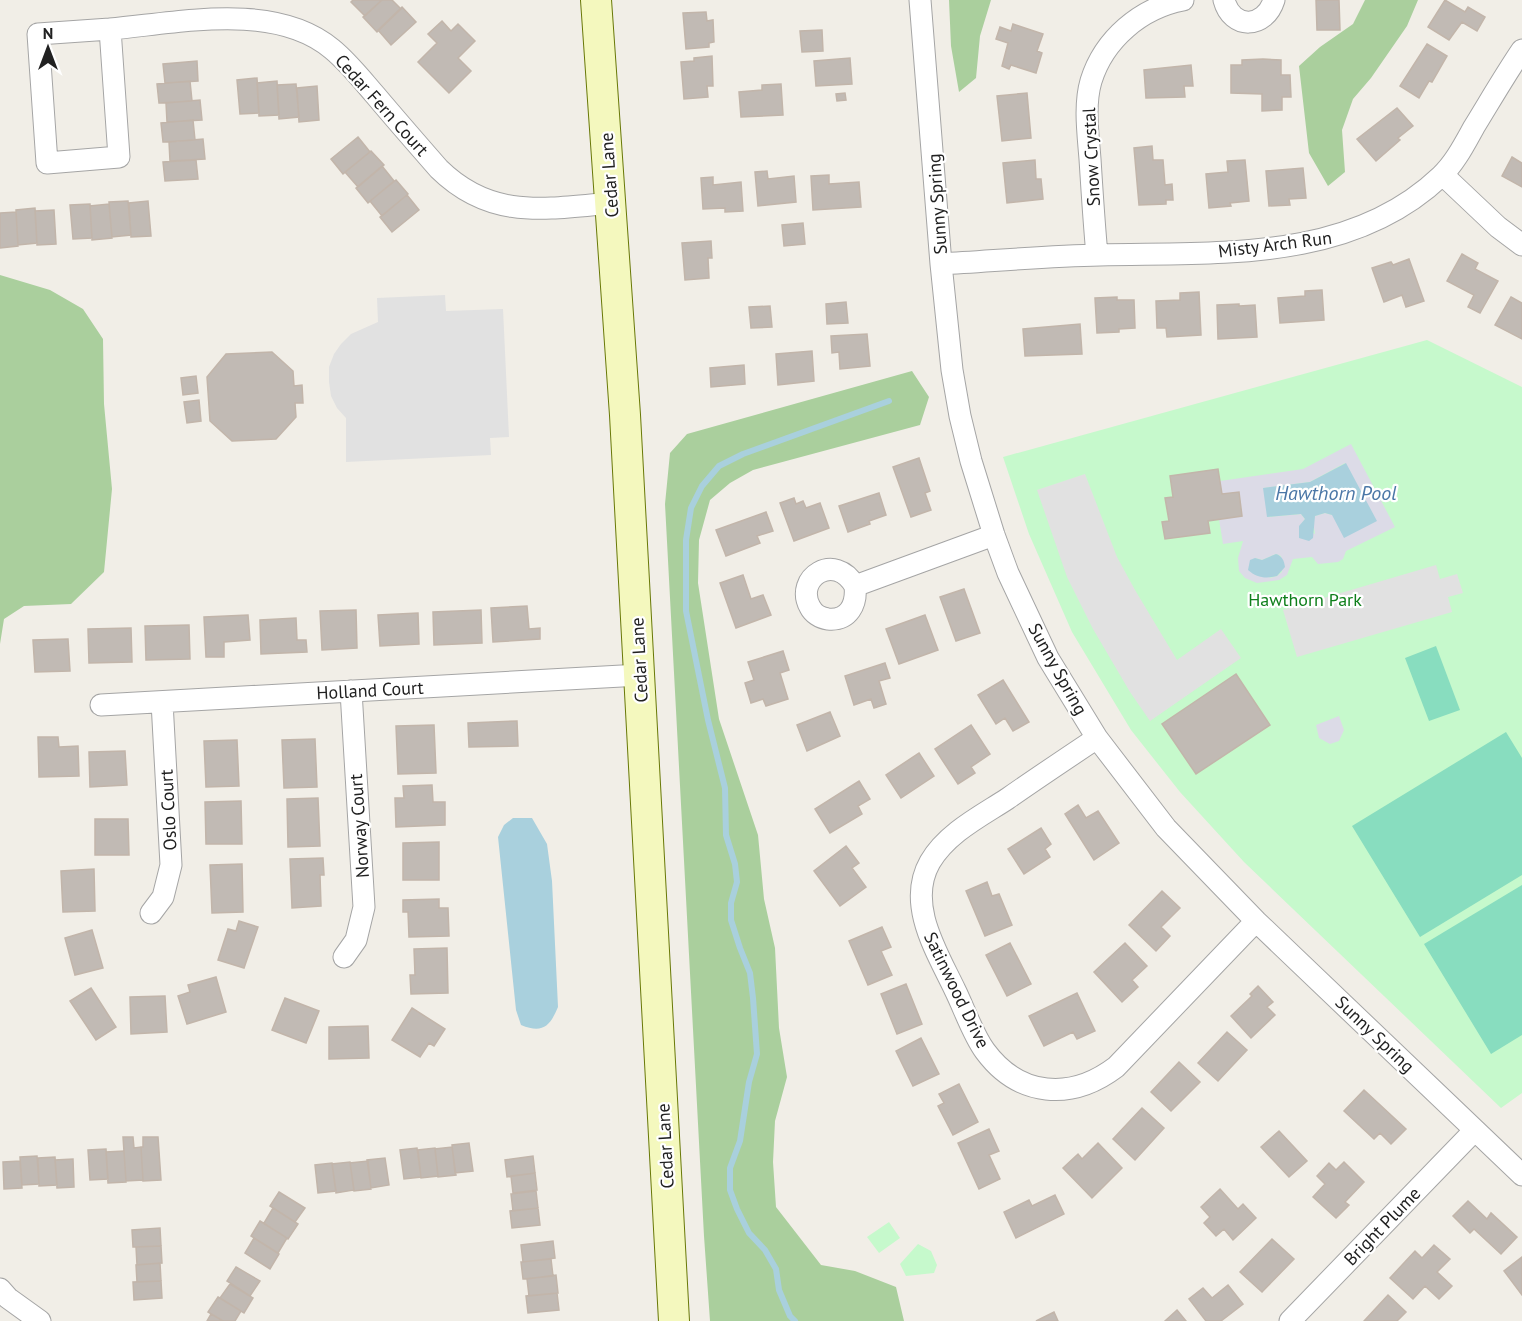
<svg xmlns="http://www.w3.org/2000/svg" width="1522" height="1321" font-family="'PT Sans',sans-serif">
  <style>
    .forest { fill: #aacf9d }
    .park { fill: #c6f9cc }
    .pitch { fill: #88ddbf }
    .parking { fill: #e1e1e1 }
    .plaza { fill: #dcdbe7; fill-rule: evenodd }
    .water { fill: #a9d0dd }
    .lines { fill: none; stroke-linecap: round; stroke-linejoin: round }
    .stream { stroke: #a9d0dd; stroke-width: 6 }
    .building { fill: #c1bab4; stroke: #c2b5aa; stroke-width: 1.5 }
    .minor-casing { stroke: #a5a5a5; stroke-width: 23 }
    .secondary-casing { stroke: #687807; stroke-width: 32 }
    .minor { stroke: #fff; stroke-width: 21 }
    .secondary { stroke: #f4f8be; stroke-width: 30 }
    .labels { text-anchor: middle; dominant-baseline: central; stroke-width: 4.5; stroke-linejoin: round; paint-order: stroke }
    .street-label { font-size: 18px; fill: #212121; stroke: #fff }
    .park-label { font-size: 18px; fill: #0e7f1b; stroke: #fff }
    .water-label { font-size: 20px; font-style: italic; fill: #4b77a7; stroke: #fff }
  </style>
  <rect width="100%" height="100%" fill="#f1eee7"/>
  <path class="forest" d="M949,0H991L980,36L976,78L959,92L951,46Z
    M1365,0H1418L1407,26L1371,78L1353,99L1342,130L1345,172L1328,186L1309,153L1299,66L1320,47L1353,24Z
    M0,275L50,290L83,309L103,339L104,404L112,489L104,572L71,604L24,606L4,619L0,644Z
    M912,371L929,397L920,425L753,470L730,483L710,500L699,540L698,583L719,719L758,835L764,899L775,948L779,1028L787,1077L775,1121L773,1162L776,1207L821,1265L855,1271L896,1287L904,1321H710L704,1236L665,504L670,453L687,434Z"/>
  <path class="park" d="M1427,340L1522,387V1093L1501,1108L1244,862L1180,792L1131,730L1072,632L1029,534L1003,457Z
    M889,1222L900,1238L879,1253L867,1237Z
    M918,1244L931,1251L937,1265L934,1273L906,1276L900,1264Z"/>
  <path class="pitch" d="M1436,646L1460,710L1429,721L1405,658Z
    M1506,732L1522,758V875L1420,937L1352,826Z
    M1522,885V1035L1491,1054L1424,944Z"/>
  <path class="parking" d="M445,295L446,311L503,309L509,437L490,438L491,455L346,462V418L337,408L331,396L329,382V367L334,354L341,344L351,334L378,322L377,298Z
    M1085,474L1117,557L1135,590L1177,660L1221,629L1241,658L1150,721L1130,692L1093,629L1067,577L1037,490Z
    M1436,565L1440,579L1457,574L1463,593L1448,597L1452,612L1297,657L1283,610Z"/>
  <path class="plaza" d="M1351,444L1395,527L1346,551L1343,559L1338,562L1318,564L1312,557L1293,559L1287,575L1279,580L1257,583L1245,578L1239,571L1238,558L1243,541L1223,544L1219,519L1242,515L1239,492L1222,494L1220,481L1303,469ZM1345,463L1332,515L1325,513L1315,516L1313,522L1315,534L1300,526L1305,519L1301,514L1268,517L1264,488L1310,482ZM1276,554L1281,556L1282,572L1277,576L1270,578L1255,558L1262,560Z
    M1339,716L1344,730L1339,741L1330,744L1319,738L1316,725Z"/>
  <path class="water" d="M1346,463L1377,521L1344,538L1332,515L1325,513L1315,516L1313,538L1309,541L1299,538V526L1305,519L1301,514L1267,517L1263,488L1310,482Z
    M1276,554C1282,556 1284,560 1285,567L1277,576C1266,579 1257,578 1248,570L1250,560L1255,558L1262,560Z
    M513,818H532L547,844L552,881L558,1007C550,1026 543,1034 521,1025L516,1010L498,837L504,825Z"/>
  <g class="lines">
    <path class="stream" d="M795,1321L790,1316L779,1290L776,1269L765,1250L749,1233L737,1209L730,1190V1168L740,1141L749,1082L757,1054L753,998L750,973L740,948L731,920V903L737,882L735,864L726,835L725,788L708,720L686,611V540L691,508L702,486L719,466L743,454L889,401"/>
  </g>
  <path class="building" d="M353,0H382L365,16L351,2Z
    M382,0H392L401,9L377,32L363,17Z
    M1316,0H1339L1340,30H1317Z
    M1445,0L1465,12L1468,7L1485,17L1477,31L1462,22L1449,40L1428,27Z
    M402,7L416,22L391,45L378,30Z
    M706,12L707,21L713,20L714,42L709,43V47L686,49L683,13Z
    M442,21L451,31L458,24L475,41L458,58L471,71L449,93L418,62L437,43L428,34Z
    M1013,24L1043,34L1037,51L1042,53L1036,73L1011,65L1009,69L1002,66L1008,43L996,39L1000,27L1011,31Z
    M822,30L823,51L802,52L800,31Z
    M1427,44L1447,56L1432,82L1429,81L1419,98L1400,86Z
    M712,56L713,86H707L708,97L684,99L681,62L694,61V58Z
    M850,58L852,84L816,86L814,61Z
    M1263,59L1281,60V75H1290L1291,97H1282V110L1262,111V94L1231,93V65H1242V60Z
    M197,61L198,81L165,83L163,64Z
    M1191,65L1193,86H1184L1185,97L1146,98L1144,70Z
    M257,78L259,113L240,114L237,80Z
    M190,81L192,101L159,103L157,84Z
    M277,81L279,115L259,116L257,83Z
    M296,84L299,117L279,119L277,85Z
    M781,84L783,115L741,117L739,92L762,90V85Z
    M317,86L319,120L299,122L297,88Z
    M845,93L846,100L837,101L836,94Z
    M1027,93L1031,138L1002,141L997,96Z
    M200,100L202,120L167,122L166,103Z
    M1397,108L1413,126L1398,138L1400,140L1376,161L1357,139Z
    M193,120L195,140L163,142L161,123Z
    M358,137L370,152L343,174L331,159Z
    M203,139L205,159L170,161L169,142Z
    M1152,146L1153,160H1163L1165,185L1172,184L1173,200H1166V204L1139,205L1134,148Z
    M371,151L384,165L358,187L345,172Z
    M1512,157L1522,163V187L1502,176Z
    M196,160L198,179L165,181L163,162Z
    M1035,160L1036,179H1041L1043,199L1007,203L1003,163Z
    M1245,160L1249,201L1230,203L1231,206L1209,208L1206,174L1228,172L1227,161Z
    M382,166L394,181L368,203L356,188Z
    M1303,168L1306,198L1289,199L1290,205L1269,206L1266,171Z
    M767,171L768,179L794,176L796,202L758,206L755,172Z
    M829,175V184L859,182L861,207L813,210L811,176Z
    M713,177V185L741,182L743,211L725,212V208L703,209L701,178Z
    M396,180L408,194L382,216L370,201Z
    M407,195L419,210L392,232L380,217Z
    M128,201L131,235L112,237L109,202Z
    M148,201L151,236L131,237L129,203Z
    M90,204L92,238L73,239L70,205Z
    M109,204L112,238L92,240L90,206Z
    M35,208L37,243L18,245L16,210Z
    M54,210L56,244L37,245L35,211Z
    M16,212L18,246L0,248V213Z
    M803,223L805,244L784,246L782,225Z
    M711,241L712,258H708L709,278L685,280L682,243Z
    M1462,254L1478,263L1475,269L1498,281L1480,313L1468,307L1474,295L1447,281Z
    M1409,259L1424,301L1406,307L1402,295L1384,302L1372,268L1391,262L1393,265Z
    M1322,290L1324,320L1280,323L1278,298L1305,296V291Z
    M1199,292L1201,335L1167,337L1166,328H1157L1156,301L1180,300V293Z
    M1117,297V300H1134L1135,328L1119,329V332L1097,333L1095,298Z
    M1511,297L1522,303V339L1495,325Z
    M846,302L848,323L827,324L826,304Z
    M1239,304V306L1255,305L1257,337L1218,339L1217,305Z
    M770,306L772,327L751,328L749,307Z
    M1080,324L1082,354L1025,356L1023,329Z
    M867,334L870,366L840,369L839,352L832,353L831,336Z
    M812,351L814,381L778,385L776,354Z
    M272,352L293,371L294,386L302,385L303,403H295L296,417L276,439L232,441L210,421L207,377L226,354Z
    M744,365L745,384L711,387L710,368Z
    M196,376L198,393L183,395L181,378Z
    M199,400L201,421L187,423L184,402Z
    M919,458L930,491L925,493L931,510L911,517L893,467Z
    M1218,469L1222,494L1239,492L1242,516L1208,521L1210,533L1165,539L1162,522L1169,521L1165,498L1173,497L1170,476Z
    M879,493L886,515L869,521L870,524L848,532L839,506Z
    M794,498L796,504L803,501L806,508L820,503L829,528L794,541L780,503Z
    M766,512L773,531L757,536L760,543L726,556L716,530Z
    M743,575L751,599L763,595L771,615L736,628L720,583Z
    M964,589L980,633L956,641L940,597Z
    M527,606L529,629L540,628V639L493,642L491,608Z
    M356,610L357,648L322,650L320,611Z
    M481,610L482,643L434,645L433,612Z
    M418,613L419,644L380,646L378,615Z
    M248,615L250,640L224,642V657H206L204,617Z
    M925,615L938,650L899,664L886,629Z
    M296,618L297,640H306L307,652L261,654L260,620Z
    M189,625L190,659L146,660L145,626Z
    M131,628L132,662L89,663L88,629Z
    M68,639L70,671L35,672L33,640Z
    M783,651L789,670L780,673L788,699L766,706L763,699L751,703L745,683L754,680L748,662Z
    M885,663L890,678L879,681L886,704L874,708L871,699L854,705L845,676Z
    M1236,674L1270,725L1196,774L1162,724Z
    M1003,680L1029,722L1013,731L1005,718L996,724L978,695Z
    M830,712L840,736L807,751L797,725Z
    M517,721L518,746L469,747L468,723Z
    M434,725L436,773L398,774L396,726Z
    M971,725L990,754L971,767L975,773L958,784L935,749Z
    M38,737H58L59,747L78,746L79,776L39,777Z
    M315,739L317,787L284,788L282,740Z
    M237,740L239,786L206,787L204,741Z
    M125,751L127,785L90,787L89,752Z
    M919,753L934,776L901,798L886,775Z
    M859,781L870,799L858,806L862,814L830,833L815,809Z
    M432,785L433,802H445V825L396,827L395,798H404L403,786Z
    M318,798L320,846L288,847L287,799Z
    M241,801L242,844H206L205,802Z
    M1078,805L1086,818L1098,811L1119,843L1094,860L1065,814Z
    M95,819H128L129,855H95Z
    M1041,828L1051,844L1045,849L1050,857L1024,874L1008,849Z
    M439,842V880H403V843Z
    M846,846L859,863L852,868L866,887L840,906L814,871Z
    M323,858L324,875H320L321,906L292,908L290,859Z
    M242,864L243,912L212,913L210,865Z
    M94,869L95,911L63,912L61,871Z
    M987,882L992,896L999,894L1012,925L985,936L966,891Z
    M1162,891L1180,908L1161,927L1170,936L1156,951L1129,925Z
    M439,899V908H448L449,936L409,937L408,912H403V900Z
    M239,921L258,927L244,968L218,960L228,929L236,931Z
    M882,927L891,947L881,951L892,975L868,985L849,941Z
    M92,930L103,968L75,975L65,938Z
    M1010,943L1031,984L1007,996L986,955Z
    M1125,943L1147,966L1132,980L1138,987L1122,1002L1094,972Z
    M447,948L448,993L411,994L410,975H415L414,949Z
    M216,977L226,1012L187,1024L178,996L190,992L188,985Z
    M906,984L922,1024L897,1034L881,994Z
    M1258,986L1273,1002L1267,1007L1275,1015L1251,1038L1231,1016L1252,996L1250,994Z
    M91,988L116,1027L96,1040L70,1001Z
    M1077,993L1095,1031L1077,1039L1073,1032L1044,1046L1029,1016Z
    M165,996L167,1032L131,1034L130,997Z
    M285,998L319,1011L306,1043L272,1030Z
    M412,1008L445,1029L434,1046L429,1043L420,1057L392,1040Z
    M368,1026L369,1058L329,1059V1027Z
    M1227,1032L1247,1050L1218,1081L1198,1063Z
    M921,1038L939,1074L913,1086L896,1051Z
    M1179,1062L1200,1082L1171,1111L1151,1092Z
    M959,1084L978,1122L953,1135L938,1106L944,1103L939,1094Z
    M1364,1090L1406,1129L1391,1144L1380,1133L1374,1139L1344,1111Z
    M1142,1108L1164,1128L1135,1160L1113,1139Z
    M989,1129L999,1151L989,1155L1000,1179L979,1189L958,1143Z
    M1279,1131L1307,1161L1289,1177L1261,1147Z
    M123,1137H133L134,1148L141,1147L143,1180L126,1181Z
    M143,1137H158L161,1180L143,1181L141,1147H143Z
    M469,1143L473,1171L455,1173L452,1145Z
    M1098,1143L1122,1168L1092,1198L1063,1168L1078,1154L1082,1159Z
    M452,1147L456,1175L438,1177L435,1149Z
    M417,1148L421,1177L404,1179L400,1150Z
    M435,1148L438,1176L421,1178L418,1150Z
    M106,1149L108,1179L90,1180L88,1150Z
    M124,1151L126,1182L108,1183L106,1152Z
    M37,1156L39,1184L22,1185L20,1157Z
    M533,1156L535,1173L507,1177L505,1160Z
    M55,1157L57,1185L39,1186L38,1158Z
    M385,1158L389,1185L371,1188L367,1160Z
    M73,1159L74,1187L57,1188L55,1160Z
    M20,1161L22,1188L4,1189L3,1162Z
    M368,1161L371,1189L354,1191L350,1163Z
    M350,1162L354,1190L336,1193L332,1164Z
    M1344,1162L1364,1182L1345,1202L1349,1205L1336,1218L1313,1197L1325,1184L1317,1176L1329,1163L1336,1170Z
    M332,1163L336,1191L318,1193L315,1165Z
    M535,1173L537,1190L513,1193L511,1176Z
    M1220,1189L1238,1209L1243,1204L1256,1218L1233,1240L1224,1229L1216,1236L1204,1223L1210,1217L1201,1207Z
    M536,1191L538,1208L513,1211L511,1194Z
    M279,1192L305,1208L295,1222L270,1206Z
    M1055,1195L1064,1214L1016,1238L1004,1212L1029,1200L1032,1206Z
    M1468,1201L1487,1219L1491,1213L1517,1237L1501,1254L1474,1229L1470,1233L1453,1216Z
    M273,1208L298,1224L288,1239L264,1223Z
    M538,1208L540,1225L512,1228L510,1211Z
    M260,1221L287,1238L278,1253L251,1236Z
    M160,1228L161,1246L133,1247L132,1230Z
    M254,1238L279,1254L270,1269L245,1253Z
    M1272,1239L1294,1259L1262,1292L1240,1272Z
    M553,1241L555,1258L523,1262L521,1245Z
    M1434,1245L1450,1259L1437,1272L1452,1286L1439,1299L1425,1286L1413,1299L1390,1278L1415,1251L1422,1258Z
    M161,1246L162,1263L137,1265L136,1247Z
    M1522,1257V1295L1504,1271Z
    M551,1259L553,1276L523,1279L521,1262Z
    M160,1263L161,1281L137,1282L136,1265Z
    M236,1267L260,1281L250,1296L227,1281Z
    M556,1275L558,1293L529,1296L527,1279Z
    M161,1281L162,1298L134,1300L133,1282Z
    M230,1284L253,1298L244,1313L220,1298Z
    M1228,1285L1243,1304L1221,1321H1206L1189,1299L1203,1288L1212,1298Z
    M557,1293L559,1310L528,1313L526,1296Z
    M1388,1295L1406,1312L1397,1321H1364Z
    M218,1297L241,1311L235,1321H223L208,1312Z
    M1177,1310L1186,1321H1165Z
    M1054,1312L1058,1321H1036Z
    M211,1314L223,1321H207Z"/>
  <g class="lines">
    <g class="minor-casing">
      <path id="minor" d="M920,0L941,264L952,370L960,416L971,461L994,535L1008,573L1048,658L1097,738L1166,828L1256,921L1522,1175
        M1224,0C1232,30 1265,29 1274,0
        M110,29L38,34L47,163L119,157L110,29C178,23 275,1 332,49C349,63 362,80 376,96C397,121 418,145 439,169C491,220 545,209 611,203
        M1443,175L1498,227L1522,245
        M1097,255C1094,223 1092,191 1090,159C1088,133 1084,105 1091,81C1104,39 1141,8 1183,0
        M941,264C994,261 1047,256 1100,255C1217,252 1350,263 1441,176C1455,163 1465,143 1474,127C1490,101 1505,75 1522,50
        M855,586C835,551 794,578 810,607C813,613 820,618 828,619C849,621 857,604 855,586L994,535
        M101,705L640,675
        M1097,738C1067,758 1037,778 1007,799C981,816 947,833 930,862C906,904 937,952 955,990C964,1008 973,1035 985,1051C1019,1097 1071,1101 1116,1067L1256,921
        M151,913L163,897L171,865L162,702
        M344,957L356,940L364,907L351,691
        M0,1289L8,1298L40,1321
        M1290,1321L1474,1131"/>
    </g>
    <g class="secondary-casing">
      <path id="secondary" d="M596,0L625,415L674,1321"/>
    </g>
    <use href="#minor" class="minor"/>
    <use href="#secondary" class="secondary"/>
  </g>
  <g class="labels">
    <g class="street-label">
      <text transform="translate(382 105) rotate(48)">Cedar Fern Court</text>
      <text transform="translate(1091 157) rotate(-93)">Snow Crystal</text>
      <text transform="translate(609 175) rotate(-94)">Cedar Lane</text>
      <text transform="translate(937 204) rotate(-94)">Sunny Spring</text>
      <text transform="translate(1275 244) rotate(-7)">Misty Arch Run</text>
      <text transform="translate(639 660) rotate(-93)">Cedar Lane</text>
      <text transform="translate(1058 669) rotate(61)">Sunny Spring</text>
      <text transform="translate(370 690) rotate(-3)">Holland Court</text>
      <text transform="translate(168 810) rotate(-93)">Oslo Court</text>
      <text transform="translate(359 826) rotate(-94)">Norway Court</text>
      <text transform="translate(957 990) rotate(64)">Satinwood Drive</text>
      <text transform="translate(1375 1034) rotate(44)">Sunny Spring</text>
      <text transform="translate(665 1146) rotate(-93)">Cedar Lane</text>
      <text transform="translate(1382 1226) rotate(-46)">Bright Plume</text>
    </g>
    <g class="park-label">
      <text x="1305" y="599">Hawthorn Park</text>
    </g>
    <g class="water-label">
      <text x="1336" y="493">Hawthorn Pool</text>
    </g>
  </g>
  <g transform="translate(48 48)" stroke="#ffffff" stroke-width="4.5" paint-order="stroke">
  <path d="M0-4.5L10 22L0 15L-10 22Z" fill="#212121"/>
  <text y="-9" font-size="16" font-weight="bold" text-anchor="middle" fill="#212121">N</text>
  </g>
</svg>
